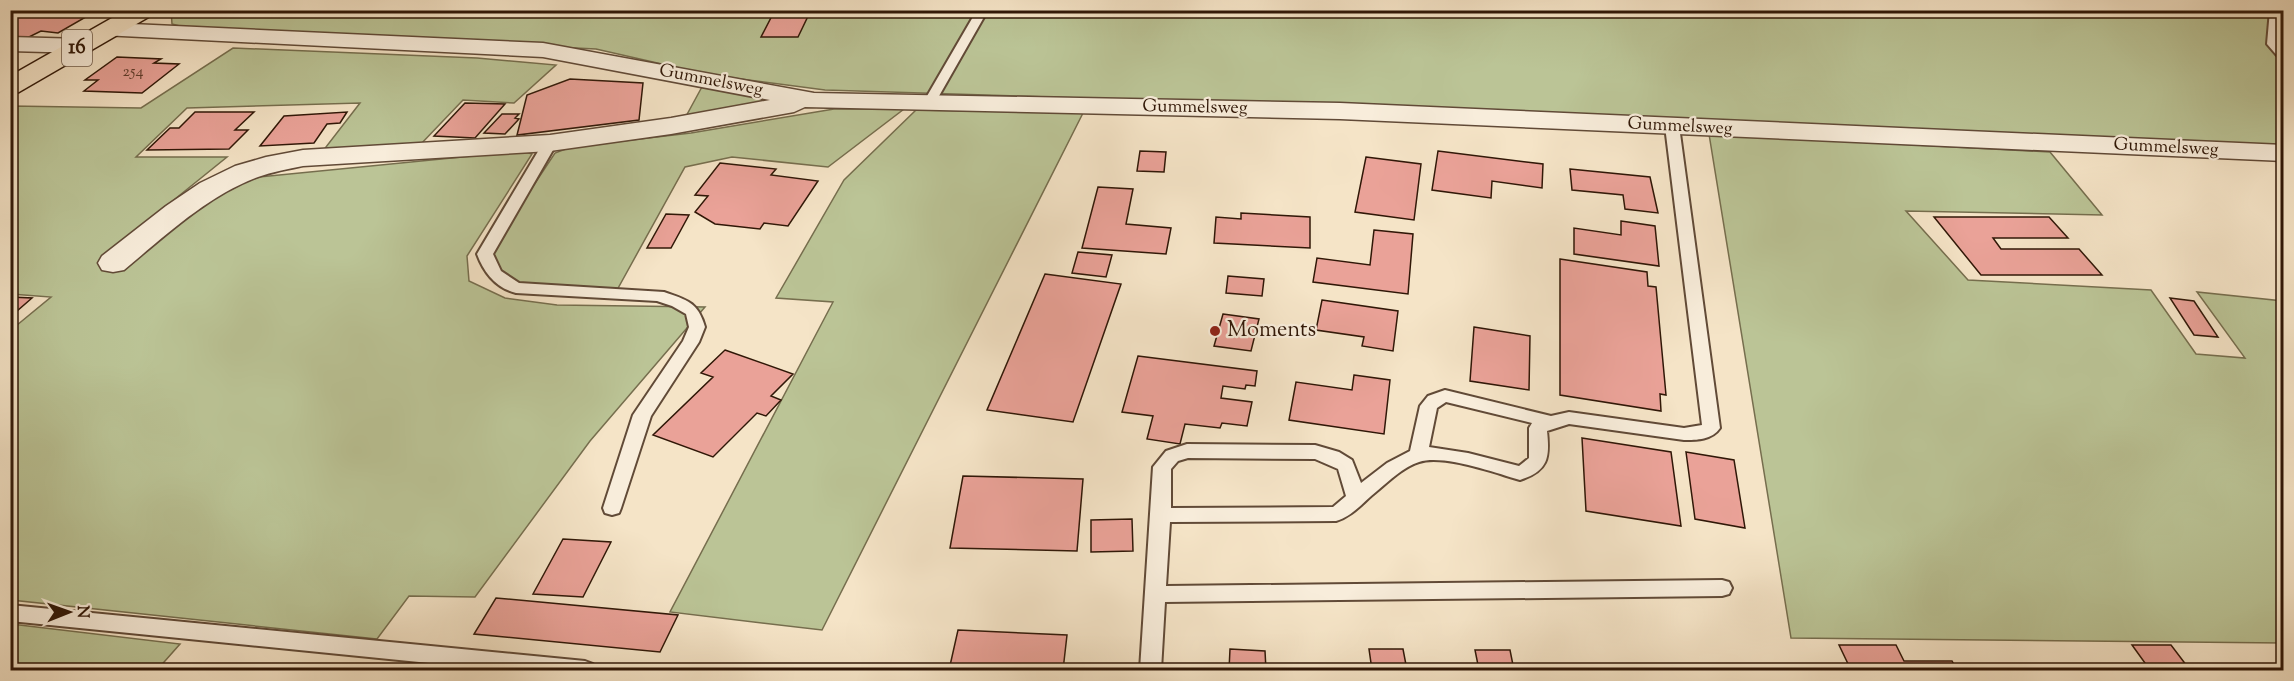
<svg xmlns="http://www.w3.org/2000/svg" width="2294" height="681" font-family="'Sorts Mill Goudy',serif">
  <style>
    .green { fill: #bbc496; stroke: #766e4e; stroke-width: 1.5 }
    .building { fill: #eaa298; stroke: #301707; stroke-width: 1.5 }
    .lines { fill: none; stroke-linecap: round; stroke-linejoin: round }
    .lane-casing { stroke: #614a37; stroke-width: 4 }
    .street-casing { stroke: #614a37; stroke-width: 3 }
    .primary-casing { stroke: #301707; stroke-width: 3 }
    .lane { fill: #f8eddb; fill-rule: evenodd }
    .street { fill: #f8eddb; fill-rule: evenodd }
    .primary { fill: #f5e4c7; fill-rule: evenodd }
    .poi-dot { fill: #8f2418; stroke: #f8eddb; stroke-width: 2 }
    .labels { text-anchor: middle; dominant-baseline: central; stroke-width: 4.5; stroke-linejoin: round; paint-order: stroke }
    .far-number-label { font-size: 16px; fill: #5e3a2b }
    .far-street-label { font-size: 18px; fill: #301707; stroke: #f8eddb }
    .shield { fill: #f8eddb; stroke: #6c5747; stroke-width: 1.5 }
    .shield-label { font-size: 21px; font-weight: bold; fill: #301707 }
    .poi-label { font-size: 22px; fill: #301707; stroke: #f8eddb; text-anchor: start }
  </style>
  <rect width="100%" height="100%" fill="#f5e4c7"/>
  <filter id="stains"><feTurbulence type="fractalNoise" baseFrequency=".00333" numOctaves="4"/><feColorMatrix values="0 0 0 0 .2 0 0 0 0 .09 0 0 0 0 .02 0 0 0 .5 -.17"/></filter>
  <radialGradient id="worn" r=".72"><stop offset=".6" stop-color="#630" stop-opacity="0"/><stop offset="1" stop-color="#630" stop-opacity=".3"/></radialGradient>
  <path class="green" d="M171,10L2283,11V146L1342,106L825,90L710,75L596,49L191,29L172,24Z
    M233,48L477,58L556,65L514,103L463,100L419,146L319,156L360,103L187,108L136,157H227L144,224L230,180L522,151L532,154L467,256L469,281L505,298L557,305L705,307L590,441L475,597L409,596L377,639L11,600V330L51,297L11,294V106L141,108Z
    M703,85L789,100L684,120Z
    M834,109H904L828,167L732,157L685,167L617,290L523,287L495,271L492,248L555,153L571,147L691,133Z
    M916,110L1083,113L822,630L670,612L833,302L776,298L844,180Z
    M1709,134L2050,152L2102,215L1906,211L1968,280L2151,290L2196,354L2245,358L2197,292L2283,301V643L1791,638Z
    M11,624L180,644L157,670H11Z"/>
  <path class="building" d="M10,10H98L58,33L41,31L29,37H10Z
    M775,10H811L798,37H761Z
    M117,57L161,59L154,63L179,64L142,93L84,91L98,80H85Z
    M570,79L643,83L639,120L517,135L527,95Z
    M465,103L505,104L475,138L434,136Z
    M195,112H254L235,130H248L229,149L147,150L170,128H179Z
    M347,112L340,123L327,124L314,143L260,146L284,116Z
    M502,114H519L515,118L519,119L505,134L484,133Z
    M1140,151L1166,152L1164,172L1137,171Z
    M1438,151L1543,164L1542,188L1492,181L1491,198L1432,190Z
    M1366,157L1421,164L1414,220L1355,212Z
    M720,163L776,169L771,175L818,181L788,226L764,223L760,229L715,224L695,212L708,196L695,195Z
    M1570,169L1650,177L1658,213L1625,209L1623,195L1572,190Z
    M1098,187L1133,189L1126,224L1171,228L1166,254L1082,248Z
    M1241,213L1310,217V248L1214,243L1216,217L1241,219Z
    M666,214L689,215L671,248H647Z
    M1934,217H2049L2068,238H1993L2001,249H2079L2102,275H1981Z
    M1621,221L1655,226L1659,266L1574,254V228L1621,235Z
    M1374,230L1413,234L1408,294L1313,282L1317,258L1370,265Z
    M1078,252L1112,255L1106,277L1072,273Z
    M1560,259L1647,272L1648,286L1656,287L1666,395L1660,394L1661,411L1560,395Z
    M1045,274L1121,284L1073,422L987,410Z
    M1228,276L1264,279L1262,296L1226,293Z
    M10,297L32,298L10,317Z
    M2170,298L2194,301L2218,337L2194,335Z
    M1322,300L1398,311L1393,351L1362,346L1364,337L1316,330Z
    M1223,314L1259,319L1251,351L1214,346Z
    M1474,327L1530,336L1529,390L1470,381Z
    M725,350L793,374L771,396L781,400L766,416L757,413L713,457L653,435L713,377L701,373Z
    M1138,356L1257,371L1255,386L1246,385L1245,389L1223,386L1221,398L1252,402L1247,426L1222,423L1220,428L1185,424L1180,444L1147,439L1153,416L1122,412Z
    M1354,375L1390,380L1384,434L1289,420L1296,382L1352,390Z
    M1582,438L1671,452L1681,526L1586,511Z
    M1686,452L1734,460L1745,528L1695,519Z
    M963,476L1083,479L1077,551L950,548Z
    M1132,519L1133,551L1091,552V520Z
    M563,539L611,542L583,597L533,594Z
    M496,598L678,615L660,652L474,634Z
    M958,630L1067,635L1063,670H949Z
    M1839,645H1896L1904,661H1952L1957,670H1851Z
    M2132,645H2171L2190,670H2150Z
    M1230,649L1265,651L1266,670H1229Z
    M1369,649H1403L1407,670H1372Z
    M1475,650H1510L1514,670H1479Z"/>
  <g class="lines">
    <g class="lane-casing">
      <path id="lane" d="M977,10H988L935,103L934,106H924L923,103Z
        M2270,10H2282L2279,43L2284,48V60L2280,59L2267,44Z
        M1672,122L1679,126L1720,428C1712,440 1697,440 1684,440L1569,424L1547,431C1550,458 1548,471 1520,480C1495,473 1444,454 1419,462C1403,467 1389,481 1377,491C1363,502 1353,516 1336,521L1170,522L1166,586L1722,580L1729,582L1732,588L1729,594L1722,596L1165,602L1161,670H1140L1153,467L1166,451L1187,444L1315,445L1339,452L1352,460L1361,483L1387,463L1410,451L1420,406L1428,396L1445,390L1551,416L1569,412L1684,428L1702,425L1665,126ZM1446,402L1532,423L1529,428V458L1519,466L1468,453L1429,447L1437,408ZM1188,458L1315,459L1338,469L1346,496L1333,507L1171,508V469L1178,461Z
        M550,139L557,143L493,254L501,271L519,283L664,292C687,300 698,302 705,327L699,342L651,416L621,508L619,513L612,515L605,513L603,508L633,415L683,341L689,327L686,314L672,306L657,301L516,293C496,288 484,273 477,254L543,143Z
        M10,605L585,661L593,664L596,670H499L10,621Z"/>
    </g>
    <g class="street-casing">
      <path id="street" d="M110,23L543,43L814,93L1340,103L2284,145V161L1340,119L805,107L794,112L671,134L550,151L303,166C288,169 272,172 258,177C207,196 165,236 124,270L113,272L102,270L98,263L102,256L166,206L200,183L235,166L266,157L303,150L550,135L671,118L770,100L543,57L102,35L98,30L102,25Z
        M10,37L82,39L91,41L94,46L91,51L82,53L10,51Z"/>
    </g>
    <g class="primary-casing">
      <path id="primary" d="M126,10H155L152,15L19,92L10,95V76Z"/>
    </g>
    <use href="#lane" class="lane"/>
    <use href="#street" class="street"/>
    <use href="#primary" class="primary"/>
  </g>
  <circle class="poi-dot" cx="1215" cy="331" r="6"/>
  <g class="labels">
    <g class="far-number-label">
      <text x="133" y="72">254</text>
    </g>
    <g class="far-street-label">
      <text transform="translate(711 81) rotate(11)">Gummelsweg</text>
      <text transform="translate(1195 108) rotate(1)">Gummelsweg</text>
      <text transform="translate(1680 127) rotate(3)">Gummelsweg</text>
      <text transform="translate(2166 148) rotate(3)">Gummelsweg</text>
    </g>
    <rect class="shield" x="62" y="30" width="30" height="36" rx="4.5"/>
    <g class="shield-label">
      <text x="77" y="48">16</text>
    </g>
    <g class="poi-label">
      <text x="1227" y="331">Moments</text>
    </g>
  </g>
  <rect width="2294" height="681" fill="none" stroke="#f5e4c7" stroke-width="36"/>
  <rect x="12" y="12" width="2270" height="657" fill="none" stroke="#301707" stroke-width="3"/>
  <rect x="18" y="18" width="2258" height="645" fill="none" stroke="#301707" stroke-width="1.5"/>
  <g transform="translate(69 612) rotate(89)" stroke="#f8eddb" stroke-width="4.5" paint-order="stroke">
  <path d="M0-4.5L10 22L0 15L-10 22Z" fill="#301707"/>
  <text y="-9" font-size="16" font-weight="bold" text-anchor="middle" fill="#301707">N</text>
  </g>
  <rect width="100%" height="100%" filter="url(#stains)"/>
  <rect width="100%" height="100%" fill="url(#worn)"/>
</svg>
